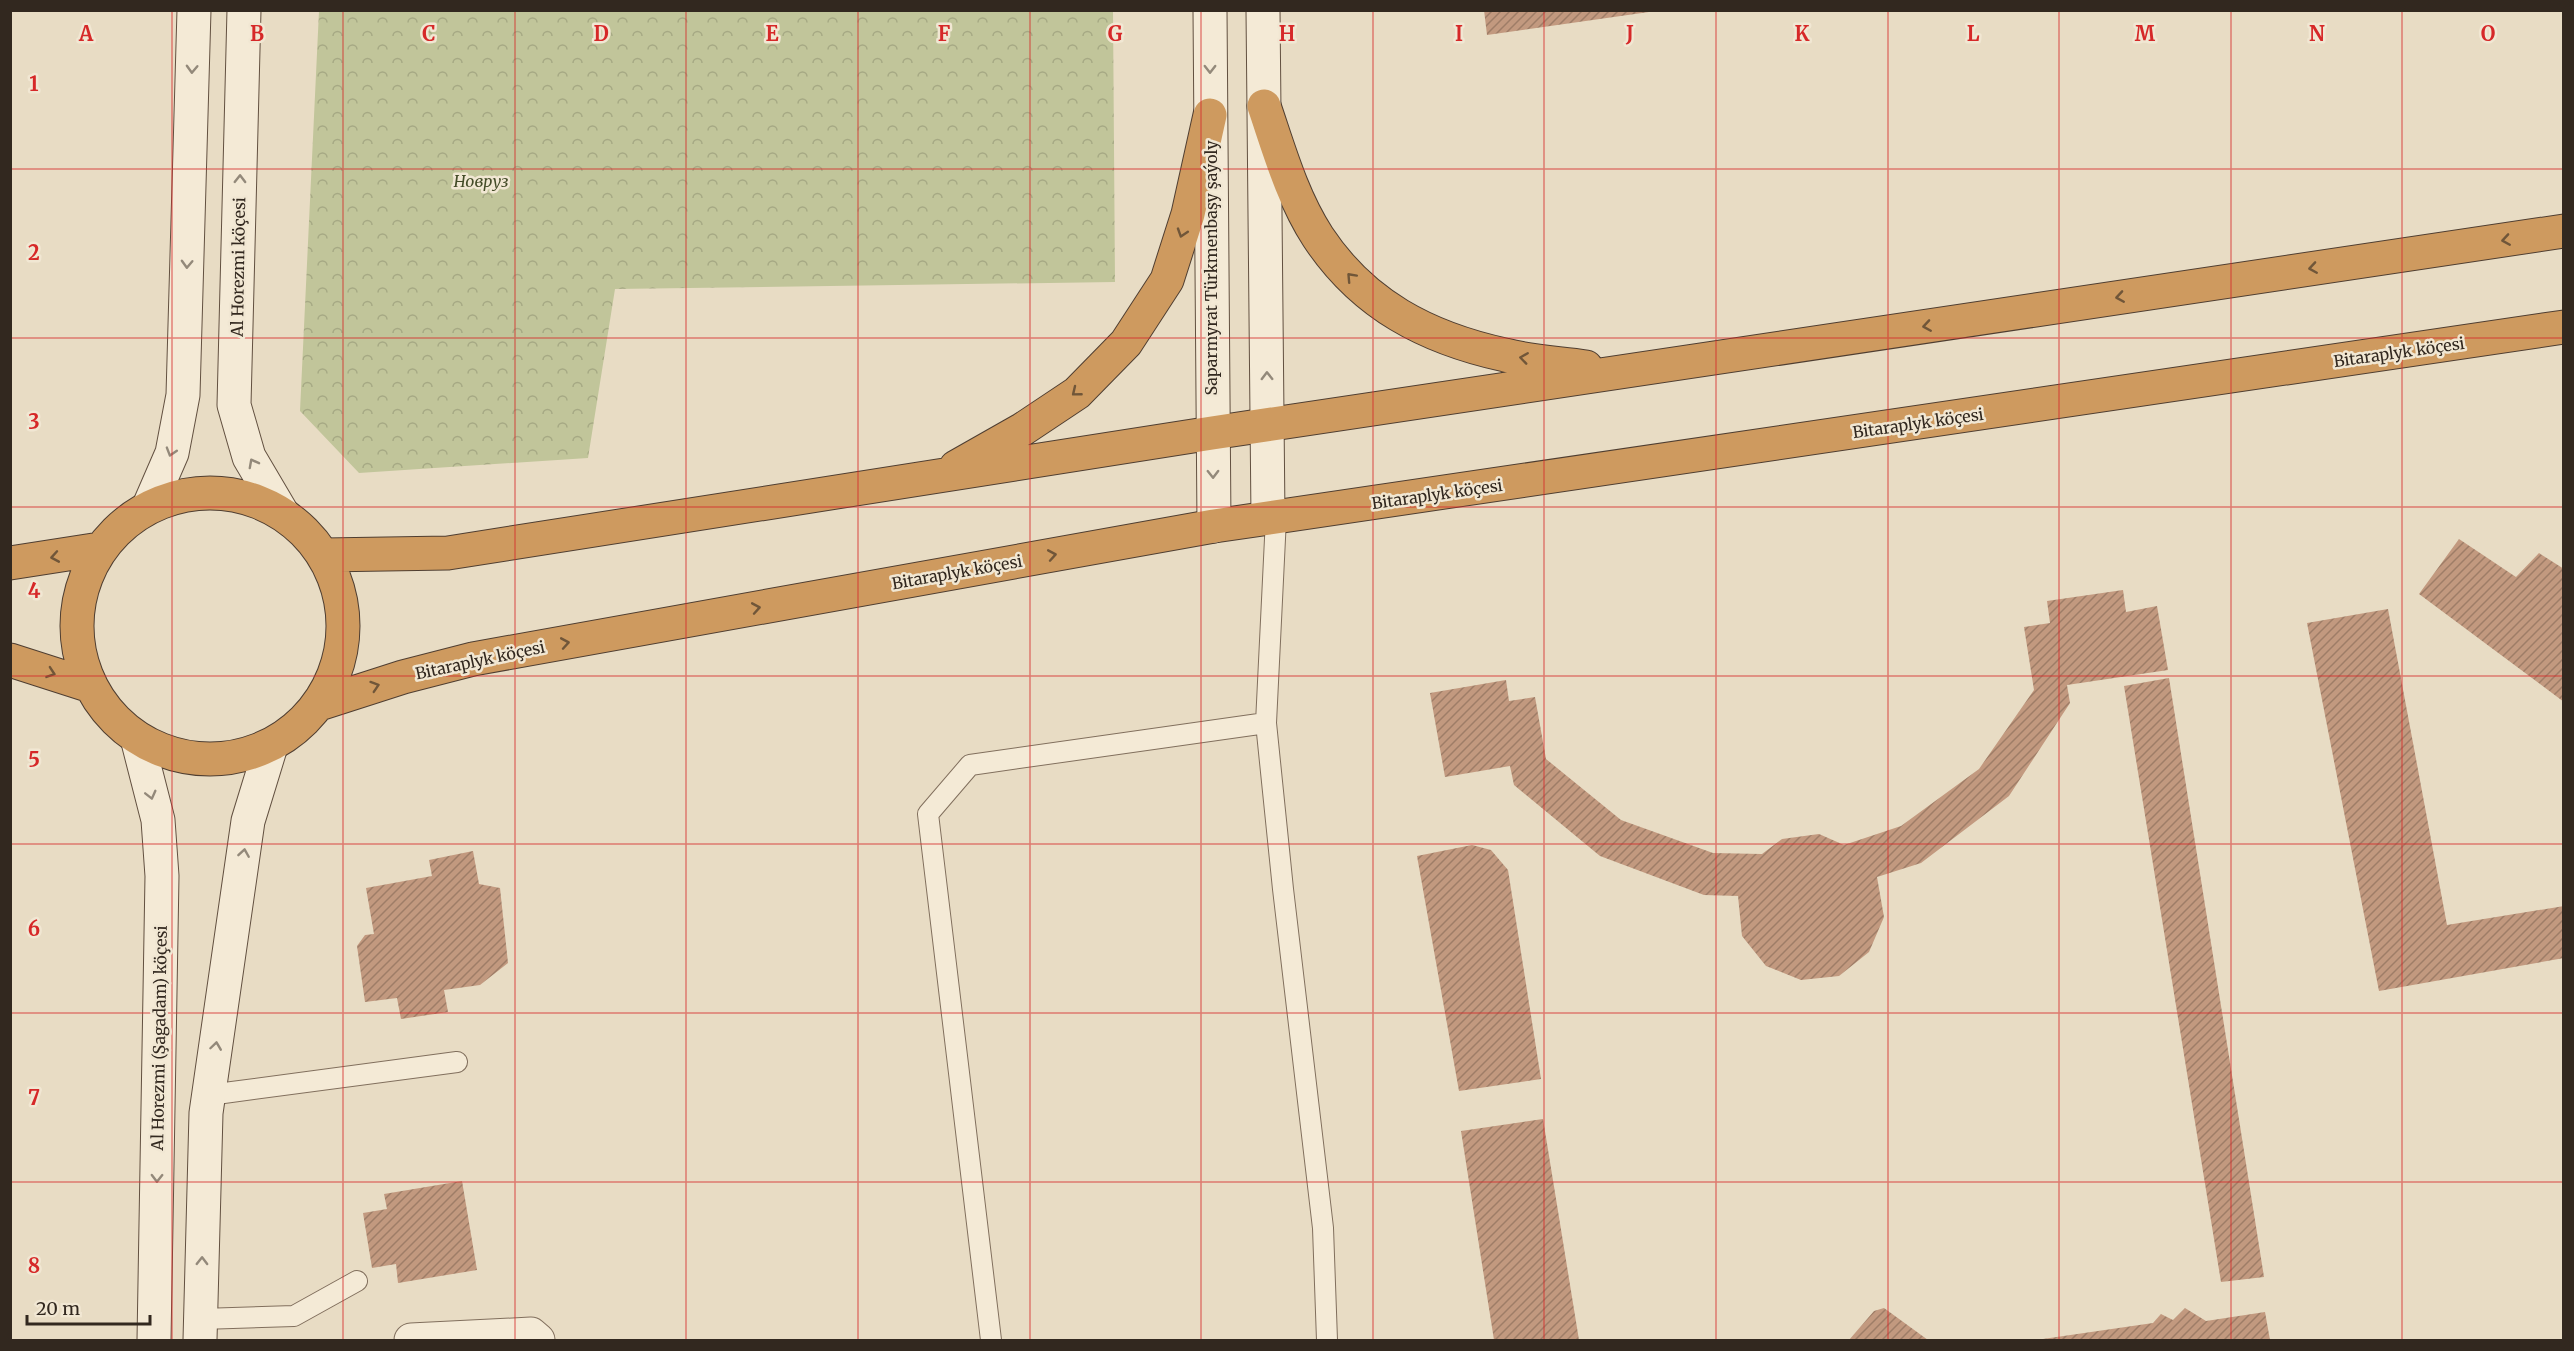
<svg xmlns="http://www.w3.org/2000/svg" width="2574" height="1351" font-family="Merriweather,serif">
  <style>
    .forest { fill: url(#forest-crowns) }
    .building { fill: url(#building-hatch) }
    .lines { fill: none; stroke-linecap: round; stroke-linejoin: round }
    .lane-casing { stroke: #816f5d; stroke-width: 22 }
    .street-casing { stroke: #816f5d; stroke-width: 35 }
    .secondary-casing { stroke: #625040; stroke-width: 35 }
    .highway-casing { stroke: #4f3e31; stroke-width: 35 }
    .lane { stroke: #f4ead6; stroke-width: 20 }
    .street { stroke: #f4ead6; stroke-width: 33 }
    .secondary { stroke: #f4ead6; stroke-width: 33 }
    .highway { stroke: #ce9a5f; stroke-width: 33 }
    .oneway { stroke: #93897a }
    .oneway2 { stroke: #705639 }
    .grid { fill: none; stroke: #d62828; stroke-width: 1.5; stroke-opacity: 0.55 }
    .labels { text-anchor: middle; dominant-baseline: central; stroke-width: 5; stroke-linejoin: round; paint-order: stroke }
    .park-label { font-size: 16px; font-style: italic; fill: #444c28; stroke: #f1e7d3 }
    .street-label { font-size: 16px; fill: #32281f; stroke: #f1e7d3 }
    .grid-label { font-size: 20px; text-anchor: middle; font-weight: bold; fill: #d62828; stroke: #f1e7d3; stroke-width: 5; stroke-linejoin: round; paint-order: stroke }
  </style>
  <defs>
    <pattern id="forest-crowns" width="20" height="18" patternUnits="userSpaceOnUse" patternTransform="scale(1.5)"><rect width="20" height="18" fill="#c1c59a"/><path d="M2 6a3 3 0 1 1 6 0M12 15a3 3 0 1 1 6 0" fill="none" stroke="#a6a984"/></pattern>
    <pattern id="building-hatch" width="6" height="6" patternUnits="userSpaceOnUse" patternTransform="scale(1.5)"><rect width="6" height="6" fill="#c2997f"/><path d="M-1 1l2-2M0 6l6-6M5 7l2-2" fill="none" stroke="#9e7d67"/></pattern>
  </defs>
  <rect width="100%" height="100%" fill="#e8dcc4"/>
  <path class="forest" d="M319,11H1113L1115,282L615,289L588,458L359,473L300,411Z"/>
  <path class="building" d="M1484,10H1649V12L1487,35Z
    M2459,539L2516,577L2539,553L2564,569V702L2419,594Z
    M2123,590L2126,612L2157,606L2168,670L2067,685L2070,703L2009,796L1921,863L1877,877L1884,917L1869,952L1839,976L1801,980L1766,966L1742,936L1738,896L1704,895L1600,856L1514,785L1510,766L1445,777L1430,693L1506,680L1509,701L1535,697L1546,759L1621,820L1713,853L1762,854L1782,839L1819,834L1844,845L1901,826L1979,769L2034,690L2024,627L2050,623L2047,601Z
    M2388,609L2447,925L2564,906V958L2379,991L2307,623Z
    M2169,678L2264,1277L2221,1282L2124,686Z
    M1472,845L1491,850L1508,870L1541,1079L1459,1091L1417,856Z
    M473,851L479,884L500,888L508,963L480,985L444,990L448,1012L401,1019L397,998L365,1002L357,946L365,935L374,934L366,888L432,876L429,860Z
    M1543,1119L1579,1340H1494L1461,1131Z
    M462,1181L477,1270L398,1283L396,1264L372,1268L363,1213L387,1209L384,1194Z
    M1884,1308L1928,1340H1849L1874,1311Z
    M2185,1308L2206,1321L2265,1312L2270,1340H2036L2153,1323L2161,1314L2173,1320Z"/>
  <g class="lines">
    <g class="lane-casing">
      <path id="lane" d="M1276,518L1266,723L1283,889L1323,1228L1327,1340
        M209,1095L457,1062
        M201,1319L294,1316L357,1281
        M991,1340L928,814L970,765L1266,723"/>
    </g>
    <g class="street-casing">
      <path id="street" d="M411,1340L531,1334L538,1340"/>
    </g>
    <g class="secondary-casing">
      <path id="secondary" d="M244,10L234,405L249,457L282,513
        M1210,10L1214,526
        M1263,10L1268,518
        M149,506L172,453L183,395L194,10
        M137,738L158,820L162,876L154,1340
        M200,1340L206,1113L248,821L271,746"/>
    </g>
    <g class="highway-casing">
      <path id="highway" d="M1264,106C1279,150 1292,197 1318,237C1363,305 1427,338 1505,355C1531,362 1559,363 1586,367
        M956,467L1023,429L1077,393L1126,343L1167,280L1188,214L1210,115
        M77 626a133 133 0 1 1 266 0a133 133 0 1 1-266 0Z
        M324,555L448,553L1212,433L2564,231
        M10,563L100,549
        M10,660L91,686
        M319,704L403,677L473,659L1214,526L2564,327"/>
    </g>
    <use href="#lane" class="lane"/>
    <use href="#street" class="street"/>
    <use href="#secondary" class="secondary"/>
    <use href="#highway" class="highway"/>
  </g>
  <defs><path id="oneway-chevron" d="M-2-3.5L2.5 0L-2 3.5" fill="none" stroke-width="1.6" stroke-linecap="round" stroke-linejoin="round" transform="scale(1.5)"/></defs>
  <g class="oneway">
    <use href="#oneway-chevron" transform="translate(192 69) rotate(92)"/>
    <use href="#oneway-chevron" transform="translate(1210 69) rotate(90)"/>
    <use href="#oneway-chevron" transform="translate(240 179) rotate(-89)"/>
    <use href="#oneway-chevron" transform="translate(187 264) rotate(92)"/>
    <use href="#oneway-chevron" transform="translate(1267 376) rotate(-91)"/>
    <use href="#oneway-chevron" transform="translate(171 452) rotate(107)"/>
    <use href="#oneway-chevron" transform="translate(253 463) rotate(-118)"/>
    <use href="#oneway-chevron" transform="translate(1213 474) rotate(89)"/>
    <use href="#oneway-chevron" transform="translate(151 795) rotate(76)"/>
    <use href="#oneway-chevron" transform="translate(244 853) rotate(-81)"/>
    <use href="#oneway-chevron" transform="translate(216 1046) rotate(-82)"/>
    <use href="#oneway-chevron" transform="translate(157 1178) rotate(91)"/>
    <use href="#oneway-chevron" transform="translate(202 1261) rotate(-89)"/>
  </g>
  <g class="oneway2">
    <use href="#oneway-chevron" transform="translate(1182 233) rotate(108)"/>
    <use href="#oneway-chevron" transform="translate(2506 240) rotate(171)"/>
    <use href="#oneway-chevron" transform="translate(2313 268) rotate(171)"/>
    <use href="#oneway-chevron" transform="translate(1351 277) rotate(-133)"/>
    <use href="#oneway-chevron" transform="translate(2120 297) rotate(171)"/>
    <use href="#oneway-chevron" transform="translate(1927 326) rotate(171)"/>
    <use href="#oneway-chevron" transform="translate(1524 358) rotate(-172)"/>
    <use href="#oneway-chevron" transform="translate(1076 392) rotate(141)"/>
    <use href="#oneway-chevron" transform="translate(1052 555) rotate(-10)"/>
    <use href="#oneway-chevron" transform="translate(55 557) rotate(170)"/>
    <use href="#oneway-chevron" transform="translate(756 608) rotate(-10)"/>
    <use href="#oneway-chevron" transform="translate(565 643) rotate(-10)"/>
    <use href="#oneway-chevron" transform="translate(51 673) rotate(19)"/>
    <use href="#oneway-chevron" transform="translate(375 686) rotate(-18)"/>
  </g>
  <path class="grid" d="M172,10V1340M343,10V1340M515,10V1340M686,10V1340M858,10V1340M1030,10V1340M1201,10V1340M1373,10V1340M1544,10V1340M1716,10V1340M1888,10V1340M2059,10V1340M2231,10V1340M2402,10V1340M10,169H2564M10,338H2564M10,507H2564M10,676H2564M10,844H2564M10,1013H2564M10,1182H2564"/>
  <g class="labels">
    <g class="park-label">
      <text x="481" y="181">Новруз</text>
    </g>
    <g class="street-label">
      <text transform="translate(238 267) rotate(-89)">Al Horezmi köçesi</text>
      <text transform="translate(1211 268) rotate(-90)">Saparmyrat Türkmenbaşy şaýoly</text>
      <text transform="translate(2399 352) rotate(-8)">Bitaraplyk köçesi</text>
      <text transform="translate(1918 423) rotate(-8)">Bitaraplyk köçesi</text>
      <text transform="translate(1437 494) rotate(-8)">Bitaraplyk köçesi</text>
      <text transform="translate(957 572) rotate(-10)">Bitaraplyk köçesi</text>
      <text transform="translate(480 660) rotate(-12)">Bitaraplyk köçesi</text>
      <text transform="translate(159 1038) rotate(-89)">Al Horezmi (Şagadam) köçesi</text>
    </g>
  </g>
  <g class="grid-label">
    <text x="86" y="41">A</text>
    <text x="257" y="41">B</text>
    <text x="429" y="41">C</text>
    <text x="601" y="41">D</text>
    <text x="772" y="41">E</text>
    <text x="944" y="41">F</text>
    <text x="1115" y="41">G</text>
    <text x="1287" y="41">H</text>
    <text x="1459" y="41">I</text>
    <text x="1630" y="41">J</text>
    <text x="1802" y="41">K</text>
    <text x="1973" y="41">L</text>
    <text x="2145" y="41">M</text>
    <text x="2317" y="41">N</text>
    <text x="2488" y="41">O</text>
    <text x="34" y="91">1</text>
    <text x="34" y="260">2</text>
    <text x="34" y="429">3</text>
    <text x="34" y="598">4</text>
    <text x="34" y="767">5</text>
    <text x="34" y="936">6</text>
    <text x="34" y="1105">7</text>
    <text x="34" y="1273">8</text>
  </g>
  <rect width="2574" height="1351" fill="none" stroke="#32281f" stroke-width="24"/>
  <path d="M27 1315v9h123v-9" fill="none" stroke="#32281f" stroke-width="3"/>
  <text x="36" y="1315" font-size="18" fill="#32281f" stroke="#f1e7d3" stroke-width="4.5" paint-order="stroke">20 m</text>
</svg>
